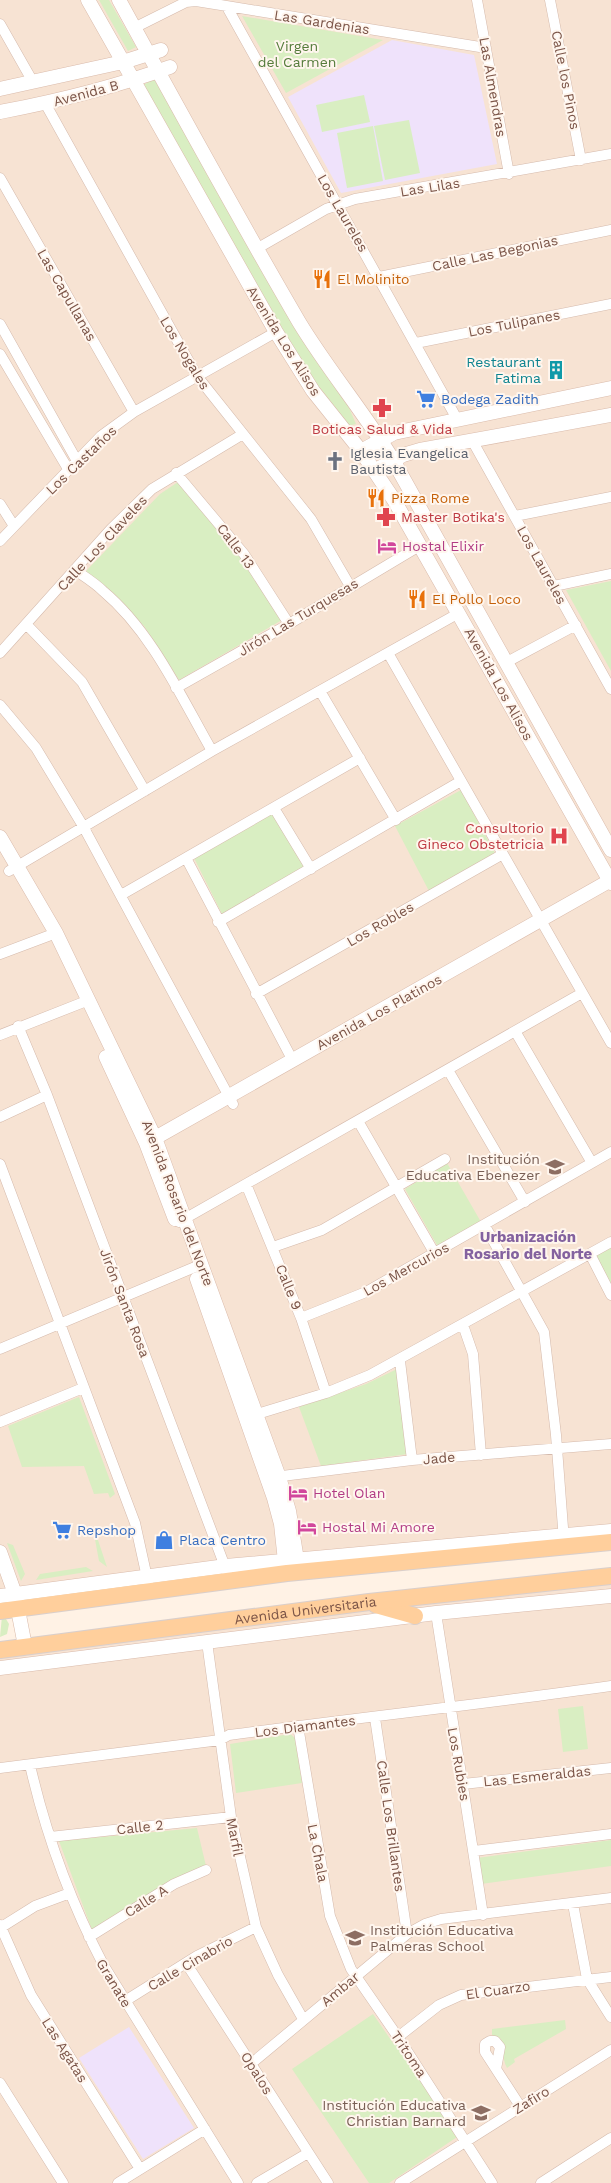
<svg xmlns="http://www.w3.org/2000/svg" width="611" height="2183" font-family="'Work Sans',sans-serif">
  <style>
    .residential { fill: #f7e3d3 }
    .education { fill: #efe2fb }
    .green { fill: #d9eec2 }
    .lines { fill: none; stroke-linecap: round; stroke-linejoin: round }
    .street-casing { stroke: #d5baac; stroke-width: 11 }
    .secondary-casing { stroke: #dabbab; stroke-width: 15 }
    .primary-casing { stroke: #dacfcb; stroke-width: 18 }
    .street { stroke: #fff; stroke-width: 10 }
    .secondary { stroke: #fff; stroke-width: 14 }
    .primary { stroke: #ffcf9c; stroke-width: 16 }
    .labels { text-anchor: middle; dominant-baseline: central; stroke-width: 4; stroke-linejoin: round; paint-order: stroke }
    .street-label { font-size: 14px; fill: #7b5447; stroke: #fff6ee }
    .park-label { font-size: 14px; fill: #557c3b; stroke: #fff6ee }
    .food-label { font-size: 14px; fill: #c56008; stroke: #fff6ee; text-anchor: start }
    .culture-label { font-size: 14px; fill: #0d838f; stroke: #fff6ee; text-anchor: end }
    .shop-label { font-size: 14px; fill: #366cbe; stroke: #fff6ee; text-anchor: start }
    .health-label { font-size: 14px; fill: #be3a42; stroke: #fff6ee }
    .worship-label { font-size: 14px; fill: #5b616d; stroke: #fff6ee; text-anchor: start }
    .hotel-label { font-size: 14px; fill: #b23c85; stroke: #fff6ee; text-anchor: start }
    .education-label { font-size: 14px; fill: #785e54; stroke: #fff6ee; text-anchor: end }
    .neighbourhood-label { font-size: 15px; font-weight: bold; fill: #84629f; stroke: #fff6ee }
  </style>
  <rect width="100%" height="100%" fill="#fff2e5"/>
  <path class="residential" d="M0,0H611V1537L0,1602Z
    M611,1581V2183H0V1656L365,1609Z"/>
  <path class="education" d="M392,40L474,55L497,164L341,193L288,97Z
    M129,2027L194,2128L143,2159L79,2058Z"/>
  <path class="green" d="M99,0H109L136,47L128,51Z
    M242,16L383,40L286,93Z
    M154,79L295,325L319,365L347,403L356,424L348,426L306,369L278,323L143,85Z
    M364,95L370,122L322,132L316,105Z
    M409,120L420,173L385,180L374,126Z
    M373,126L383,181L347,188L337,133Z
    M178,482L248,566L282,620L179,680L144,626L86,571L160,494Z
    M611,581V671L566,590Z
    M461,790L495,853L429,891L395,826Z
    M272,813L306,867L223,916L194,858Z
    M447,1163L481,1222L438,1247L405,1189Z
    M611,1247V1285L596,1255Z
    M397,1369L408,1454L321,1466L299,1407L366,1384Z
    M79,1397L115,1494L110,1498L108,1493L94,1494L84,1466L22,1467L8,1426Z
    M94,1534H96L107,1567L99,1561Z
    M7,1543L13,1545L25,1574L21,1581Z
    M86,1567L93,1571L36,1580L40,1574Z
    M2,1616L6,1619L9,1624L7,1634L0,1637Z
    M583,1706L588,1749L563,1752L558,1709Z
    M290,1734L295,1738L302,1783L236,1793L230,1744Z
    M197,1828L206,1866L92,1930L59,1841Z
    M611,1840V1866L481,1884L477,1858Z
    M373,2014L393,2043L398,2041L460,2135L389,2183H369L292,2069Z
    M565,2020L566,2029L514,2059L515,2062L507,2068C501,2057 505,2048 500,2038L492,2035V2029Z"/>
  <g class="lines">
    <g class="street-casing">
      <path id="street" d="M477,0L509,174
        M550,0L581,160
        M227,7L457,419
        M0,24L33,82
        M134,28L186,2L196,1L486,48
        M45,103L197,376L311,519L350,586
        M0,178L134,412
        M258,248L326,209L355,199L611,154
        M379,277L611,230
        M0,324L77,461
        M416,343L611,304
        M0,354L68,469
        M473,442L611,689
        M176,473L244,554L289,624
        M0,504L14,526
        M515,516L611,497
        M0,541L101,436L134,412L276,332
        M75,570C85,577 95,583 103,591C152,632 181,697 212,751
        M554,586L611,574
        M26,624L82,682L145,791
        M0,653L111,529L152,489L243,434
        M388,653L611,1043
        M505,663L576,625
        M176,688L289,624L421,545
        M320,691L396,820
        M0,705L36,748L83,826L233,1104
        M274,808L311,869
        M186,858L293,1061
        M9,871L212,751L459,613
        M121,895L360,758
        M218,922L461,781
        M0,954L56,933
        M256,994L503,854
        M18,1026L47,1095L227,1572
        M515,1031L592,1163
        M0,1035L89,1000
        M448,1070L525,1202
        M0,1117L47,1095
        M358,1121L435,1254
        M0,1164L135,1523L148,1582
        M246,1184L301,1318L326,1393
        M179,1222L582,993
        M485,1226L544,1332L556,1435L564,1541
        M273,1247L322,1230L445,1159
        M590,1254L611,1295
        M301,1318L366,1292L611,1152
        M463,1325L473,1354L481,1455
        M0,1349L202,1264
        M400,1361L412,1460
        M251,1416L326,1393L370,1375L611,1242
        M0,1422L83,1388
        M274,1477L412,1460L611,1444
        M436,1613L483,1915
        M207,1642L231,1817L256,1927L278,1975L303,2019
        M375,1718L407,1934
        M298,1726L330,1916L351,1969L400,2040L492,2183
        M30,1765C46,1835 71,1903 104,1966L238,2183
        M0,1768L220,1740L229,1735C356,1718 484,1704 611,1686
        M463,1784L611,1768
        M50,1837L231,1817
        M474,1851L611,1834
        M573,1904L587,1979L611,2017
        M0,1925L31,1995L140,2169
        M0,1928L35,1906L70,1893
        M89,1937L174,1884L206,1870
        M186,1963L328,2183
        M125,2001L197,1956L256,1927
        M398,2037L439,2005L461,1995L611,1977
        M252,2063L407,1934L425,1924L441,1919L611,1898
        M496,2069L500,2047L495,2041H490L485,2044V2052L520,2106
        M0,2083L63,2183
        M118,2183L205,2129
        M257,2183L308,2153
        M400,2183L611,2050
        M541,2183L611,2138"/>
    </g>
    <g class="secondary-casing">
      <path id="secondary" d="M88,0L276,332L313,391L361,451L394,500L611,883
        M119,0C178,108 237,216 299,322C328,370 364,412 393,460L611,850
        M0,89L123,62L161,50
        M0,112C58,101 115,87 170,67
        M361,451L394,433L611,388
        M374,471L403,455L420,450L611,415
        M0,837L56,933L155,1138L279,1477L289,1511L297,1560
        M106,1057L146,1143L175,1219
        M148,1142L611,880
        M197,1279L274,1498L281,1524L285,1561
        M0,1552L15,1594L25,1646
        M0,1596L226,1566L611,1531
        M0,1668L436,1613L611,1596"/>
    </g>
    <g class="primary-casing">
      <g id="primary">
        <path d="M376,1605L415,1616"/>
        <path d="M0,1611L287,1573L611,1542"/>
        <path id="s1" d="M0,1650L369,1602L611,1576"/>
      </g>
    </g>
    <use href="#street" class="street"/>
    <use href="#secondary" class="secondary"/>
    <use href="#primary" class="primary"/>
  </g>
  <defs>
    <g id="restaurant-bare" transform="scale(1.5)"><path d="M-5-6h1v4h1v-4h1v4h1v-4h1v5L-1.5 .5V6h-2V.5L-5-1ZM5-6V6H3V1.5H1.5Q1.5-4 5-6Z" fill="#e8710a" stroke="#fff6ee" stroke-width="2.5" paint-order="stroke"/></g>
    <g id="building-bare" transform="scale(1.5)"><path d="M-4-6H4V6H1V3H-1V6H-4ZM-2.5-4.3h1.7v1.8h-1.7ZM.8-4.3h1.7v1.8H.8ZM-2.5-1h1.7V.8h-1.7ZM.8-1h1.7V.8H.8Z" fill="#0f9aa8" stroke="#fff6ee" stroke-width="2.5" paint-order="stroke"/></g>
    <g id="supermarket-bare" transform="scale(1.5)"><path d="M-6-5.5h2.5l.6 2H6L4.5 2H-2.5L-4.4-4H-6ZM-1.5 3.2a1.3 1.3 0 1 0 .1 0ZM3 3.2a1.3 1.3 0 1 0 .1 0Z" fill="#3f7fe0" stroke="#fff6ee" stroke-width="2.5" paint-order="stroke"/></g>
    <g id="pharmacy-bare" transform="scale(1.5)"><path d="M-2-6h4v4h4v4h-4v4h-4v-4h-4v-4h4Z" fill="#e0444e" stroke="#fff6ee" stroke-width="2.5" paint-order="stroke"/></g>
    <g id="church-bare" transform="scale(1.5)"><path d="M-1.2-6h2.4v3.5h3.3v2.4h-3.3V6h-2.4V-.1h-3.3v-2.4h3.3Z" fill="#6b7280" stroke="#fff6ee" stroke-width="2.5" paint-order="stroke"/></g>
    <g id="hotel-bare" transform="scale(1.5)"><path d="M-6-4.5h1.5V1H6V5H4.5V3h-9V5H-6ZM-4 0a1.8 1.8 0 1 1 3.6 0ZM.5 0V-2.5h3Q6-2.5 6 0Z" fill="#d1479c" stroke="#fff6ee" stroke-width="2.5" paint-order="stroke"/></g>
    <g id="hospital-bare" transform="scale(1.5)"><path d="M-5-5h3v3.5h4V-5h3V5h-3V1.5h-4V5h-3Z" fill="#e0444e" stroke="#fff6ee" stroke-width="2.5" paint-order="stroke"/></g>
    <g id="school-bare" transform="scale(1.5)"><path d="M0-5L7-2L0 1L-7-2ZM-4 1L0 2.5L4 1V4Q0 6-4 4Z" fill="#8d6e63" stroke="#fff6ee" stroke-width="2.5" paint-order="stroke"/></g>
    <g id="shop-bare" transform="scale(1.5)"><path d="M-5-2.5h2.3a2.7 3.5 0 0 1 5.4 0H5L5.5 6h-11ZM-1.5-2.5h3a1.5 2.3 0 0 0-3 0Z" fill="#3f7fe0" stroke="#fff6ee" stroke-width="2.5" paint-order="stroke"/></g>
  </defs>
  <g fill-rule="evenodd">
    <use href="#restaurant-bare" x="322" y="279"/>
    <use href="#building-bare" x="556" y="370"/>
    <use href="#supermarket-bare" x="426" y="399"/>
    <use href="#pharmacy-bare" x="382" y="408"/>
    <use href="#church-bare" x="335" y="461"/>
    <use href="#restaurant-bare" x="376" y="498"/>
    <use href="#pharmacy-bare" x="386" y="517"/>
    <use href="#hotel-bare" x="387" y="546"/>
    <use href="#restaurant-bare" x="417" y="599"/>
    <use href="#hospital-bare" x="559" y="836"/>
    <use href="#school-bare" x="555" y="1167"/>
    <use href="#hotel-bare" x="298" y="1493"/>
    <use href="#hotel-bare" x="307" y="1527"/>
    <use href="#supermarket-bare" x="62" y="1530"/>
    <use href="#shop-bare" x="164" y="1540"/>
    <use href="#school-bare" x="355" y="1938"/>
    <use href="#school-bare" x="481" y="2113"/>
  </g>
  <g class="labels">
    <g class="street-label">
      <text transform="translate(322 22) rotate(9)">Las Gardenias</text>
      <text transform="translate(566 80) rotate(79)">Calle los Pinos</text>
      <text transform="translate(493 87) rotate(80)">Las Almendras</text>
      <text transform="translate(86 93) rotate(-15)">Avenida B</text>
      <text transform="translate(430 187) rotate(-9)">Las Lilas</text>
      <text transform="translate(343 213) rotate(60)">Los Laureles</text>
      <text transform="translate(495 253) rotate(-12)">Calle Las Begonias</text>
      <text transform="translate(67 295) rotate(60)">Las Capullanas</text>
      <text transform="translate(514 323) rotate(-11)">Los Tulipanes</text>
      <text transform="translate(284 341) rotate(58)">Avenida Los Alisos</text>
      <text transform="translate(185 353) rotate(59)">Los Nogales</text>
      <text transform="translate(81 460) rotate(-44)">Los Castaños</text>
      <text transform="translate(102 543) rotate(-47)">Calle Los Claveles</text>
      <text transform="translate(236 546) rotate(53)">Calle 13</text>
      <text transform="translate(542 565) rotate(61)">Los Laureles</text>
      <text transform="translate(298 617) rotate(-31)">Jirón Las Turquesas</text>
      <text transform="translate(499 684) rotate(61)">Avenida Los Alisos</text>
      <text transform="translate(380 924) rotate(-30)">Los Robles</text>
      <text transform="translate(379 1012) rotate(-29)">Avenida Los Platinos</text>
      <text transform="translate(178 1203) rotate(69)">Avenida Rosario del Norte</text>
      <text transform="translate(406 1269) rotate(-29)">Los Mercurios</text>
      <text transform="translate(289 1287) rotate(68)">Calle 9</text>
      <text transform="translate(125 1303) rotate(69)">Jirón Santa Rosa</text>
      <text transform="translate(439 1458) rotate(-5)">Jade</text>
      <text stroke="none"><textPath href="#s1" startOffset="308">Avenida Universitaria</textPath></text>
      <text transform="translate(305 1726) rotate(-7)">Los Diamantes</text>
      <text transform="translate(459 1764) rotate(80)">Los Rubies</text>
      <text transform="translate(537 1776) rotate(-6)">Las Esmeraldas</text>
      <text transform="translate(391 1826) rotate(82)">Calle Los Brillantes</text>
      <text transform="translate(140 1827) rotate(-6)">Calle 2</text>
      <text transform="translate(235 1837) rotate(79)">Marfil</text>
      <text transform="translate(318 1853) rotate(79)">La Chala</text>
      <text transform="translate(146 1901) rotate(-32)">Calle A</text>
      <text transform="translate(190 1963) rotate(-30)">Calle Cinabrio</text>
      <text transform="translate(114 1983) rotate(59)">Granate</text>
      <text transform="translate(340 1989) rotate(-40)">Ambar</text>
      <text transform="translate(498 1990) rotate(-8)">El Cuarzo</text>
      <text transform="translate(65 2050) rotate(58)">Las Agatas</text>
      <text transform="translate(409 2054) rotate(56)">Tritoma</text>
      <text transform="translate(257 2073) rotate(58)">Opalos</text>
      <text transform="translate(531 2100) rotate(-32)">Zafiro</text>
    </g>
    <g class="park-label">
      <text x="297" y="46">Virgen<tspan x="297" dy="16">del Carmen</tspan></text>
    </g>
    <g class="food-label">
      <text x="337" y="279">El Molinito</text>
      <text x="391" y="498">Pizza Rome</text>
      <text x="432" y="599">El Pollo Loco</text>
    </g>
    <g class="culture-label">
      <text x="541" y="362">Restaurant<tspan x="541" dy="16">Fatima</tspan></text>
    </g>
    <g class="shop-label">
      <text x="441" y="399">Bodega Zadith</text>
      <text x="77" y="1530">Repshop</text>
      <text x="179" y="1540">Placa Centro</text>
    </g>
    <g class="health-label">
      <text x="382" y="429">Boticas Salud &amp; Vida</text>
      <text x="401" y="517" text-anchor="start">Master Botika's</text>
      <text x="544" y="828" text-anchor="end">Consultorio<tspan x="544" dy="16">Gineco Obstetricia</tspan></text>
    </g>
    <g class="worship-label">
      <text x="350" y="453">Iglesia Evangelica<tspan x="350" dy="16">Bautista</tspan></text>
    </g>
    <g class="hotel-label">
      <text x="402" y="546">Hostal Elixir</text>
      <text x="313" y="1493">Hotel Olan</text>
      <text x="322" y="1527">Hostal Mi Amore</text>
    </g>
    <g class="education-label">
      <text x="540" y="1159">Institución<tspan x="540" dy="16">Educativa Ebenezer</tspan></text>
      <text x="370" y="1930" text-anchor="start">Institución Educativa<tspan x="370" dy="16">Palmeras School</tspan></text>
      <text x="466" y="2105">Institución Educativa<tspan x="466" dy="16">Christian Barnard</tspan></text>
    </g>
    <g class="neighbourhood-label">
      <text x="528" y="1237">Urbanización<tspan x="528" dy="17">Rosario del Norte</tspan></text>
    </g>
  </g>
</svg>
